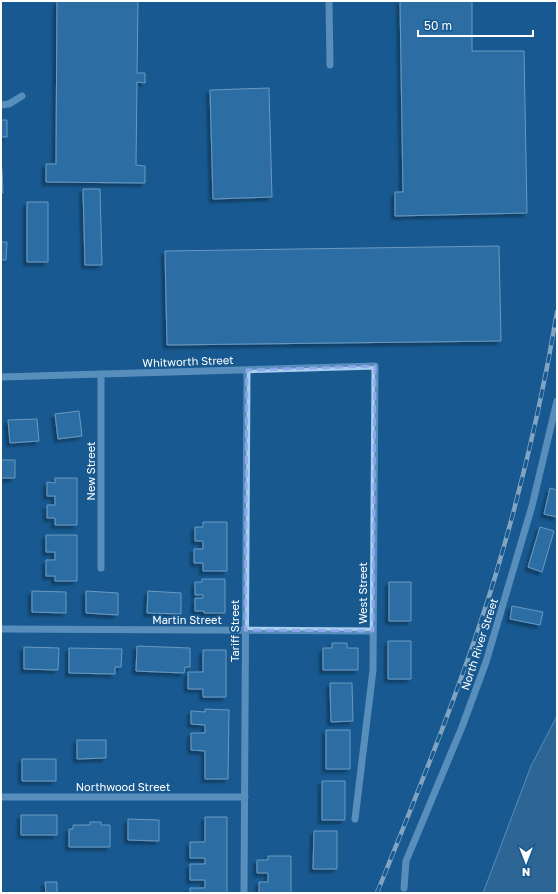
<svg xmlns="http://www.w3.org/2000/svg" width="558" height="894" font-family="'Golos Text',sans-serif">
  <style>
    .water { fill: #47749c; stroke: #99cbf2 }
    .building { fill: #4585ba; stroke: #cde6fb; filter: url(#shadow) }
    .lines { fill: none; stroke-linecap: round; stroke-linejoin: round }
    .minor { stroke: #a7cfef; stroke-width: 7 }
    .rail-casing { stroke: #fff; stroke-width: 4.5 }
    .rail { stroke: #185990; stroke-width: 3; stroke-dasharray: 9; stroke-linecap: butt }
    .marked { fill: none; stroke: #8ea6ec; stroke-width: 3; stroke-dasharray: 8 5; stroke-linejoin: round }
    .labels { text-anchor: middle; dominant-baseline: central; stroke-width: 4; stroke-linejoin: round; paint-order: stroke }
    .street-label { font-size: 11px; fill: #fff; stroke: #185990 }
  </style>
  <defs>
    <filter id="shadow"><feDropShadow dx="-3.5" dy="3.5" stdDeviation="1" flood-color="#0009"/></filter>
  </defs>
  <rect width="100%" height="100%" fill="#185990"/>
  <path class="water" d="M557,716V893H483L531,766Z"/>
  <path class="building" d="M57,1H138L137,73H145V83L137,82L136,165L145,166V183L46,182V164H56Z
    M400,1H472V51H524L527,213L395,216V192H403Z
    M269,88L272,197L213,199L210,90Z
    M1,120H7V137H1Z
    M1,169H2L3,193H1Z
    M83,189H100L102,265H85Z
    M27,202H48V262H27Z
    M1,242H7L6,260H1Z
    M499,246L501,341L167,345L165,251Z
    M79,411L82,436L58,439L55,414Z
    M37,419L39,441L10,443L8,420Z
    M1,460H15V478H1Z
    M55,478H77V525H55V518H47V505H55V496H47V482L55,483Z
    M550,488L557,490V517L544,514Z
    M203,522H227V571H203V563H194V549H203V541H195V527H203Z
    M540,527L554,531L542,572L528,567Z
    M46,535H77V581H55V576H46V560H55V552H46Z
    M202,579H225V613H204V611H195V598H203V595H195V582H202Z
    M389,582H411V621H389Z
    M32,591L66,592V613L32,612Z
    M86,591L118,593V615L86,613Z
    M148,591L181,593V614L147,613Z
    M512,606L543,612L540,625L510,619Z
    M388,641H411V679H388Z
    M332,643H347V648H358V670H323V648H332Z
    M137,646L190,648V667H185L184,673L136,671Z
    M24,647L59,648L58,670L24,669Z
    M69,648L122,649L121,667H115V674L69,673Z
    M203,650H226V697H203V689H188V672H203Z
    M330,683H352L353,721L331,722Z
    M205,709L229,710L228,779H205V751L191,750V733H205V725L191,724V711L205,712Z
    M326,730H350V769H326Z
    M77,740H106V758L77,759Z
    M22,759H56V781H22Z
    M322,781H345V820H322Z
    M21,815H57V835H21Z
    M205,817H227V893H190V888H205V880H190V864H205V858H190V842H205Z
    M128,819L159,820V841L128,840Z
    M90,822H101V825H110V847H69V829H73V825H90Z
    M314,831H337V869H313Z
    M268,856H291V893H259V882H268V873H257V860H268Z
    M45,882H57V893H46Z"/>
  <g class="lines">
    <path class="minor" d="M329,1L330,65
      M1,105L9,104L22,96
      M1,377L375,366L373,670L355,819
      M101,568V374
      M1,629L373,631
      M1,797H245
      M404,888L406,861L462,727L486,662L532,506L557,401
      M244,893L247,370"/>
    <g class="rail-casing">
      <path id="rail" d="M377,893C419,789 462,685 495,577C521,490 542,402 557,312"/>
    </g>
    <use href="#rail" class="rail"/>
  </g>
  <path d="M0 0H558V894H0ZM375,366L373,631L245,630L247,370Z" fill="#185990" fill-opacity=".55" fill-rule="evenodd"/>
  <path class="marked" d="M375,366L373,631L245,630L247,370Z"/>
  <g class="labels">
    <g class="street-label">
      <text transform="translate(188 361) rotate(-2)">Whitworth Street</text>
      <text transform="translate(90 471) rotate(-90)">New Street</text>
      <text transform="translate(362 593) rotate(-90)">West Street</text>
      <text x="187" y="619">Martin Street</text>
      <text transform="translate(234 631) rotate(-90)">Tariff Street</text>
      <text transform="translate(479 644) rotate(-72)">North River Street</text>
      <text x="123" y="786">Northwood Street</text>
    </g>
  </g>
  <rect width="558" height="894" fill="none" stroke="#ffffff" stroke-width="4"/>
  <g transform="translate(526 862) rotate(180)" stroke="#185990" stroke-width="3" paint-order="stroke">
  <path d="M0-3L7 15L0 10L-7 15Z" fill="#ffffff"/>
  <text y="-6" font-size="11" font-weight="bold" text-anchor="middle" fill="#ffffff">N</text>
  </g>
  <path d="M418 30v6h115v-6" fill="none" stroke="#ffffff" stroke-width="2"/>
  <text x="424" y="30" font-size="12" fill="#ffffff" stroke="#185990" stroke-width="3" paint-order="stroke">50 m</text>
</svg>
